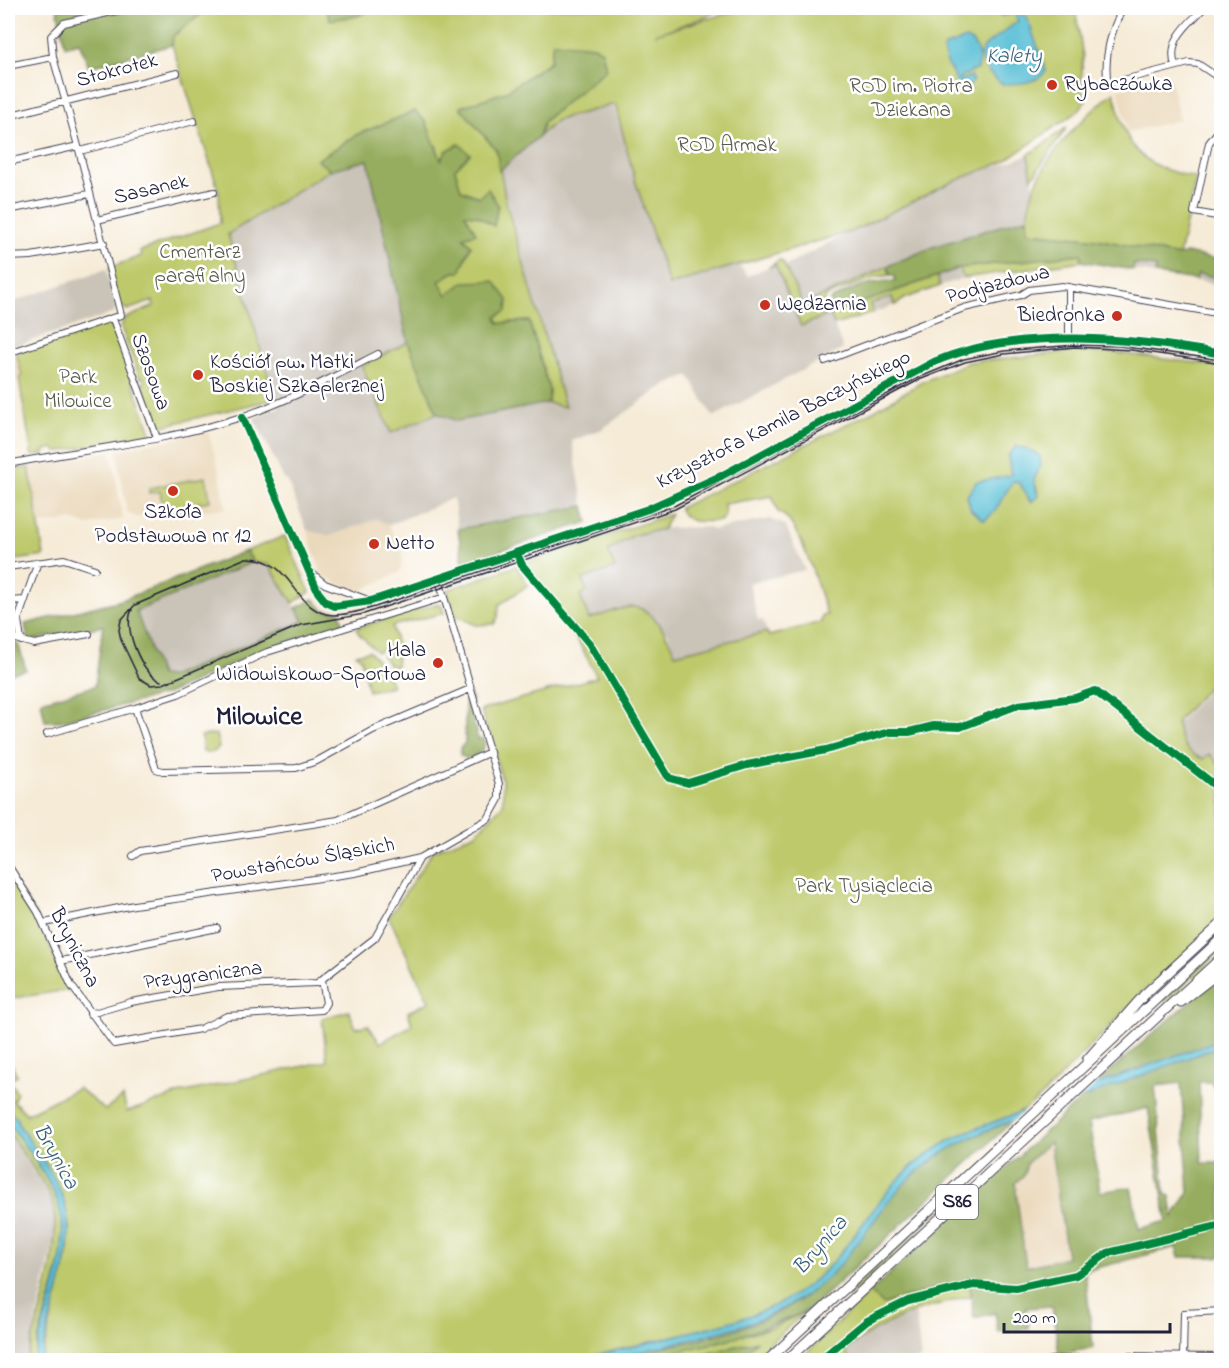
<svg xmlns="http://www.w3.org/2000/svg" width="1229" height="1368" font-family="'Indie Flower',sans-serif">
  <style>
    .built { fill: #ead8ba }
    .industrial { fill: #cac3b8 }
    .green { fill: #bdc96b; stroke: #707653; stroke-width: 1.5; fill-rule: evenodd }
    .forest { fill: #96ad5f; stroke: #5c684d; stroke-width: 1.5; fill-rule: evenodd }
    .water { fill: #58bfd5; stroke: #3d7088; stroke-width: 1.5 }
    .pier { fill: #f6ebd7 }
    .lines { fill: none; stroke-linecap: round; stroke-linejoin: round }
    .minor-casing { stroke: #424052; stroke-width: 8 }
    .highway-casing { stroke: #424052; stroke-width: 11 }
    .minor { stroke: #fff; stroke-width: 6 }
    .highway { stroke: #fff; stroke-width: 9 }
    .tram { stroke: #22223b; stroke-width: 1.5 }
    .cycleway-casing { stroke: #fff; stroke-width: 11 }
    .cycleway { stroke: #00873e; stroke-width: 8 }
    .poi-dot { fill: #c8321e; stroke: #fff; stroke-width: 2 }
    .labels { text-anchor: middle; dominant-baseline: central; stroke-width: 5; stroke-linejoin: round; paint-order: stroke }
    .shield { fill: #fff; stroke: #646476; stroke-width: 1.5 }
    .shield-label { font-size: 20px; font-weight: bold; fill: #22223b }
    .street-label { font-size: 21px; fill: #22223b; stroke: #fff }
    .poi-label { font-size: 21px; fill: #22223b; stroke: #fff; text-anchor: start }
    .park-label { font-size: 21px; fill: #585c4c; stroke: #fff }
    .water-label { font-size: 22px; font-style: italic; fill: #386179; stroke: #fff }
    .district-label { font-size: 27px; font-weight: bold; fill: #22223b; stroke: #fff }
  </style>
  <rect width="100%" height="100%" fill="#fff"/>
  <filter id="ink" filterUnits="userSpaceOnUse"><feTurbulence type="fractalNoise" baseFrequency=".0167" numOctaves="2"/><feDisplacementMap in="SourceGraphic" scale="12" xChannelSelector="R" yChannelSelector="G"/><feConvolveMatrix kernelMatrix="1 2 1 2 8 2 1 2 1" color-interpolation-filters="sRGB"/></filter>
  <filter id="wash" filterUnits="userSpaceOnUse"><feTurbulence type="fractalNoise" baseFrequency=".008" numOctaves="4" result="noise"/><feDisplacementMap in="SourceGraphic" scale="24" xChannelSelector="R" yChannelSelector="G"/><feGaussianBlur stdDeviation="1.35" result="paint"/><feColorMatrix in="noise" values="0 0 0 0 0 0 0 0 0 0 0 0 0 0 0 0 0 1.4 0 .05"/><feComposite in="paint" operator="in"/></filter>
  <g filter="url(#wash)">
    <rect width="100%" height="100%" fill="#f6ebd7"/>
    <path class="built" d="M1169,75L1180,120L1128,132L1118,89Z
      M16,352L22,377L8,381V355Z
      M208,432L220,474L226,508L136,517L127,512L116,450Z
      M111,451L123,519L86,525L72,520L38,525L29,467Z
      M377,519L389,525L403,555L400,572L356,593L322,575L307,530L330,536Z
      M1050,1142L1067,1258L1025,1267L1015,1183L1024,1175L1027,1163Z"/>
    <path class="industrial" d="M613,105L669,285L738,264L748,276L775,264L801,326L830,314L843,349L713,417L689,375L662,387L602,429L572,441L584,506L458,529L453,498L389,525L377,519L330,536L307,530L287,480L284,479L254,418L279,407L228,234L330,170L368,160L408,342L362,366L391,433L437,413L457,421L548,403L565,407L499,171L557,120Z
      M1028,155L1034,188L1026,218L933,247L803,305L784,267L854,229L875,221L950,183Z
      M1134,264L1156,267L1155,274L1133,270Z
      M960,268L963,278L940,286L937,276Z
      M106,269L116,307L114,313L9,348L8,310L11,308L10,303Z
      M1197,274L1220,278L1219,285L1196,280Z
      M892,297L895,305L873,313L870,305Z
      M770,519L785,525L805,570L749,583L758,620H763L767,632L675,654L668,633L635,607L589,619L580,594L587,591L583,579L608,551L634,535L669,528L710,527L712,530Z
      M253,562L269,565L304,621L170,677H160L136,611Z
      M1221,676V775L1166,736Z
      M11,1137L50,1196L57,1227L27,1360H8V1138Z
      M915,1310L921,1360H850L845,1351L858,1341L885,1323Z"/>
    <path class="green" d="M209,8H326L330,19L357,16L374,8H721L706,17L655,34L746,8H1075L1083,57L1081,85L1086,100L1080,110L1003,162L950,183L853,231L669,285L635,180L615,104L557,120L539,136L544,121L606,69L553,42L550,61L505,92L461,108L497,151L506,202L565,407L548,403L549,389L529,321L499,323L496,317L447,295L438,281L453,272H460L471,246L463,237L475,233L465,214L476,215L479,197L461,190L455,169L469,154L441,161L436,145L380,126L358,134L317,160L330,170L228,234L275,399L163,426L155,420L142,384L145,383L143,377L140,378L121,327L124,319L154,306L153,301L127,310L119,304L109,268L141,256L140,251L220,223L219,192L172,45V37Z
      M1114,92C1127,150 1136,164 1196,178L1179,256L1097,239L1028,232C1021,177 1075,124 1114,92Z
      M1067,127L1032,178L1028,155Z
      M1081,254V261L963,278L960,268Z
      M779,260L783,262L803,305L888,266L891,275L875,277L827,296L823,303L828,315L801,326L775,264L769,267Z
      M937,276L940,286L906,298L895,305L892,297L870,304L873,313L834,325L830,314Z
      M107,321L111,324L152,435L57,452L54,448L45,450L44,454L32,456L19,379L22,376L16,352Z
      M408,342L437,413L391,433L362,366Z
      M1070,352H1108L1221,366V673L1177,721C1178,739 1186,753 1203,759L1209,754L1221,766V919L1146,989L1041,1097L1025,1110L952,1139L913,1165L892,1186L835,1260L810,1284L785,1301L743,1319L576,1360H41L68,1254L69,1226L58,1186L8,1108V1057L17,1075L10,1081L17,1093L13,1101L27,1114L78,1088L105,1110L123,1097L127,1112L181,1093L327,1061L322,1018L349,1011L356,1028L368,1025L380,1043L412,1025L408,1012L429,1002L389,917L433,851L476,833L503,804V783L481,710L597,677C577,637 554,597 525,563L671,514L663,529L634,535L608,551L615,568L583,579L587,591L580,595L589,619C602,616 624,605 636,607C656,612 669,638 675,654L767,632L769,636L821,622L822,616L827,615C819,592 800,519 778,512L772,496L724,504L725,516L720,521C703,521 687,526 679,508L873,411L922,382L969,362ZM1016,446L1035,452L1040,457L1034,480L1038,492L1029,500L1019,482L1013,481L995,509L981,518L967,496C980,472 993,485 1011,475L1008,456Z
      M29,467L44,556L8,561V471Z
      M206,477L210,501L163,509L160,491L149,493V488Z
      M285,536L310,592L293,603L269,565L253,562L246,551Z
      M516,566L528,585L499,605L498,617L494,624L476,625L454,615L447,590Z
      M436,604L441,605L444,613L392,626L397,645L377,652L358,633L357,628Z
      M369,651L385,669L392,686L368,691L361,658L356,654Z
      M390,652L397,654L396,667L389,665L382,656Z
      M216,734L219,747L214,752H203L201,736Z
      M8,873L36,915L69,990L8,999Z
      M1221,944V951L1166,1002L1164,999Z
      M8,1121C25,1147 47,1174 58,1203C76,1255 40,1310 34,1360H27L29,1351C40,1312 66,1234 50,1196C41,1176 24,1156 12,1137L8,1138Z
      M950,1198L952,1200L849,1297L847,1294Z
      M969,1278L971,1296C922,1308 885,1318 845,1351L850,1360H799L870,1292L883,1304Z
      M808,1310L750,1360H736L756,1342L680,1360H638L771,1328Z"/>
    <path class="forest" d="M57,8H209L173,36L172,45L89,67L79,42L65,46Z
      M326,8H374L357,16L330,20Z
      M553,42L594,46L602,51L606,69L544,121L539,136L499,171L497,151L460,107L505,92L550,62Z
      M415,111L426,122L441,160L446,151L459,144L470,154L455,169L461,190L479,197L488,189L498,205L494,226L476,215L465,214L476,233L463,237L471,245L460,272H453L439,281L447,295L464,282L494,281L508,300L507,311L496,317L499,323L529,321L549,389L548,403L457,421L437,413L408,342L368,160L330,170L317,160L358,134Z
      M1026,218L1028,232L1097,239L1179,256L1186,253L1221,260V286L1219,285L1220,278L1198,274L1196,280L1155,274L1156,267L1134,264L1133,270L1081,261V254L960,268L833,313L830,300C855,288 867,281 895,281V276L889,274L888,266L933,247Z
      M584,506L588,522L463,563L458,529Z
      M246,551L253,562L136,611L160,676L170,677L304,621L296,608L314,599L324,610L340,612L343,624L263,650L167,694L61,721H45L41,701L95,686L103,626L28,641L25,624L122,600Z
      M8,640L18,643L26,670L8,674Z
      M465,694L470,696L472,700L468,703L478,739H485C485,752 477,755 467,759L460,755V748L465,743Z
      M1221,975V1039L1097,1084L1104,1076Z
      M1221,1046V1101L1211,1082H1199L1202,1163H1221V1257H1179L1176,1247L1085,1271L1093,1348L1059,1354L1052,1306L1026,1308L1029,1328L998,1332L995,1313L974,1318L969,1278L883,1304L870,1292L1083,1097ZM1181,1083L1189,1192L1173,1217L1170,1196L1165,1194L1155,1086ZM1148,1108L1167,1221L1139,1229L1131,1187L1100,1192L1089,1122ZM1050,1142L1067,1257L1026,1267L1015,1183L1024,1175L1027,1163Z
      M1013,1121L810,1309C755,1335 665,1360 605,1360C667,1345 753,1334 804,1297C842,1270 865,1230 894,1194C925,1158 968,1136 1013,1121Z
      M757,1341L736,1360H680Z"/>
    <path class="water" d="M992,8H1020L1022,15L1027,17L1046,71C1037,84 1016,84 1002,84L988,72L980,55L985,46L1018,21L1014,13L1002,16Z
      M966,39C978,43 981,58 977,69L959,78L960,81L971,76L973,81L966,90L957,87C955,71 946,68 943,50L946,46Z
      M1016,446L1035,452L1040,457L1041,465L1034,480L1038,496L1031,502L1019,482L1014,481C1002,494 999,512 984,520L971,510L967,496L976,482L1011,475L1008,456Z
      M1221,1039V1046L1218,1047L1090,1095V1097L1088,1096C1031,1115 969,1130 922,1168C888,1194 868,1233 840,1265C796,1315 737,1328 675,1343C641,1352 611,1360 577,1360C612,1352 647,1343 682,1334C727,1323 771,1314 808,1285C843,1258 864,1218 893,1185C914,1162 939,1145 966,1132Z
      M8,1108L18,1120L17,1122C32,1146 48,1163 60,1190C85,1247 49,1304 41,1360H34L35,1355C45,1308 74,1251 58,1203C48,1174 24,1147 8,1121Z"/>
    <path class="pier" d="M1102,1079L1076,1103L1007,1126L1031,1105Z"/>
  </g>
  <g filter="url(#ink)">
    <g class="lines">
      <g class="minor-casing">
        <path id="minor" d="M1123,8C1111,30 1103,59 1108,84L1189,63L1198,64L1222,80
          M8,66L53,57
          M1175,66C1167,40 1187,25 1204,8
          M8,116L177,73
          M1222,126L1209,143L1194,212L1222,217
          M80,151L194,121
          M8,162L78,146
          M8,210L89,194
          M97,220L214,192
          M8,257L31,256L104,243
          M113,319L157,438
          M1069,337V287
          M8,353L121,315L78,146L53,57L51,36L64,23L129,8
          M825,361L964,308L1021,295L1029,290L1062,286L1222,314
          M242,417L318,592L326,602L335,606L371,601L648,509L721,476L934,362C1015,326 1136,338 1222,354
          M8,464C85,449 166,442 241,417C289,401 333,377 378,354
          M8,567L64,559L95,569
          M313,574L325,584L368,600
          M445,597L267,652L178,694L135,708L156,769L163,771L296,768L317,761L373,730L470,689
          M8,601L25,600
          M8,637L34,644L89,634
          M21,641L18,620L38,562
          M47,734L135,708
          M133,856L140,851L338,820L490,752
          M8,865L38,912L71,985L114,1044L200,1029L227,1016L322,1010L326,1003L322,980
          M44,923L134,905L355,873L420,858L488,819L499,799V784L439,580
          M61,961L217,928
          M90,1014L131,1002L218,987L317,983L375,938L420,858
          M1183,1357L1184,1313L1222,1311
          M1051,1360L1118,1356L1222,1357"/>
      </g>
      <g class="highway-casing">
        <path id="highway" d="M1181,1002L1222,970
          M1087,1060L1145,994L1222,923
          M768,1360L1222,938
          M787,1360L1222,957"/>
      </g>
      <use href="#minor" class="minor"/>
      <use href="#highway" class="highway"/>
      <path class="tram" d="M1222,360L1119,346L1075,345L1004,351L964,359L918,378L674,506L375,607C361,611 347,615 333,615C293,613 294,557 246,558L135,605L121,620L119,630L121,640L139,678L151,685L163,684L301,625L364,614L675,509L919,380L965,362L1004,354L1075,347L1131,350L1222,363
        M132,610C122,626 142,676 161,681"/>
      <g class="cycleway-casing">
        <path id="cycleway" d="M242,417L318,592L326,602L335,606L371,601L648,509L721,476L934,362C1015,326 1136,338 1222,354
          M517,554L522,565L589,643L669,778L688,783L747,765L826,750L889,732H909L934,726L960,727L1018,705L1075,698L1095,691L1222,791
          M820,1360L867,1321L908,1301L973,1285L1016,1288L1076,1275L1108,1253L1222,1225"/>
      </g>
      <use href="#cycleway" class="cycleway"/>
    </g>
  </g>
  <g class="poi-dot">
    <circle cx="1052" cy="85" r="6"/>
    <circle cx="765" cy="305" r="6"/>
    <circle cx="1117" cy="316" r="6"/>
    <circle cx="198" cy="375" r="6"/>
    <circle cx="173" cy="491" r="6"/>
    <circle cx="374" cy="544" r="6"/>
    <circle cx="438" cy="663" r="6"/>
  </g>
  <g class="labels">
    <rect class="shield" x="936" y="1185" width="42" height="34" rx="4.5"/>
    <g class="shield-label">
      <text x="957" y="1202">S86</text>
    </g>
    <g class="street-label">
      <text transform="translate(117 71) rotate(-15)">Stokrotek</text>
      <text transform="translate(151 190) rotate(-13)">Sasanek</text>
      <text transform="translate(998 285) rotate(-14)">Podjazdowa</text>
      <text transform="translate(150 372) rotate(70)">Szosowa</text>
      <text transform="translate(784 420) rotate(-27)">Krzysztofa Kamila Baczyńskiego</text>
      <text transform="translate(303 861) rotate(-10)">Powstańców Śląskich</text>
      <text transform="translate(74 948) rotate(63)">Bryniczna</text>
      <text transform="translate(203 976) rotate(-7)">Przygraniczna</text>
    </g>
    <g class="poi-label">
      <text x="1064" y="85">Rybaczówka</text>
      <text x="777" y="305">Wędzarnia</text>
      <text x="1105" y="316" text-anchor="end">Biedronka</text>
      <text x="210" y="363">Kościół pw. Matki<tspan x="210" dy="24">Boskiej Szkaplerznej</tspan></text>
      <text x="173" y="513" text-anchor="middle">Szkoła<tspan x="173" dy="24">Podstawowa nr 12</tspan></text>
      <text x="386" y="544">Netto</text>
      <text x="426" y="651" text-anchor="end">Hala<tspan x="426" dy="24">Widowiskowo-Sportowa</tspan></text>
    </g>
    <g class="park-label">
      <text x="911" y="87">ROD im. Piotra<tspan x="911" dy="24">Dziekana</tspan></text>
      <text x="727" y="146">ROD Armak</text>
      <text x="200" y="253">Cmentarz<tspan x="200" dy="24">parafialny</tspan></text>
      <text x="78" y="378">Park<tspan x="78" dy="24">Milowice</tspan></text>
      <text x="864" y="887">Park Tysiąclecia</text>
    </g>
    <g class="water-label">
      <text x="1014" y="57">Kalety</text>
      <text transform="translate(55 1157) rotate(61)">Brynica</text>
      <text transform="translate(821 1246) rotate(-49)">Brynica</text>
    </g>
    <g class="district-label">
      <text x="259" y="717">Milowice</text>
    </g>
  </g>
  <rect width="1229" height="1368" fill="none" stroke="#fff" stroke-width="30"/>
  <path d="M1004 1323v9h166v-9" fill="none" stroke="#22223b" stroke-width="3"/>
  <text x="1013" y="1323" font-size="18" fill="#22223b" stroke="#ffffff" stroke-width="4.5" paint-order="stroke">200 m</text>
</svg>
